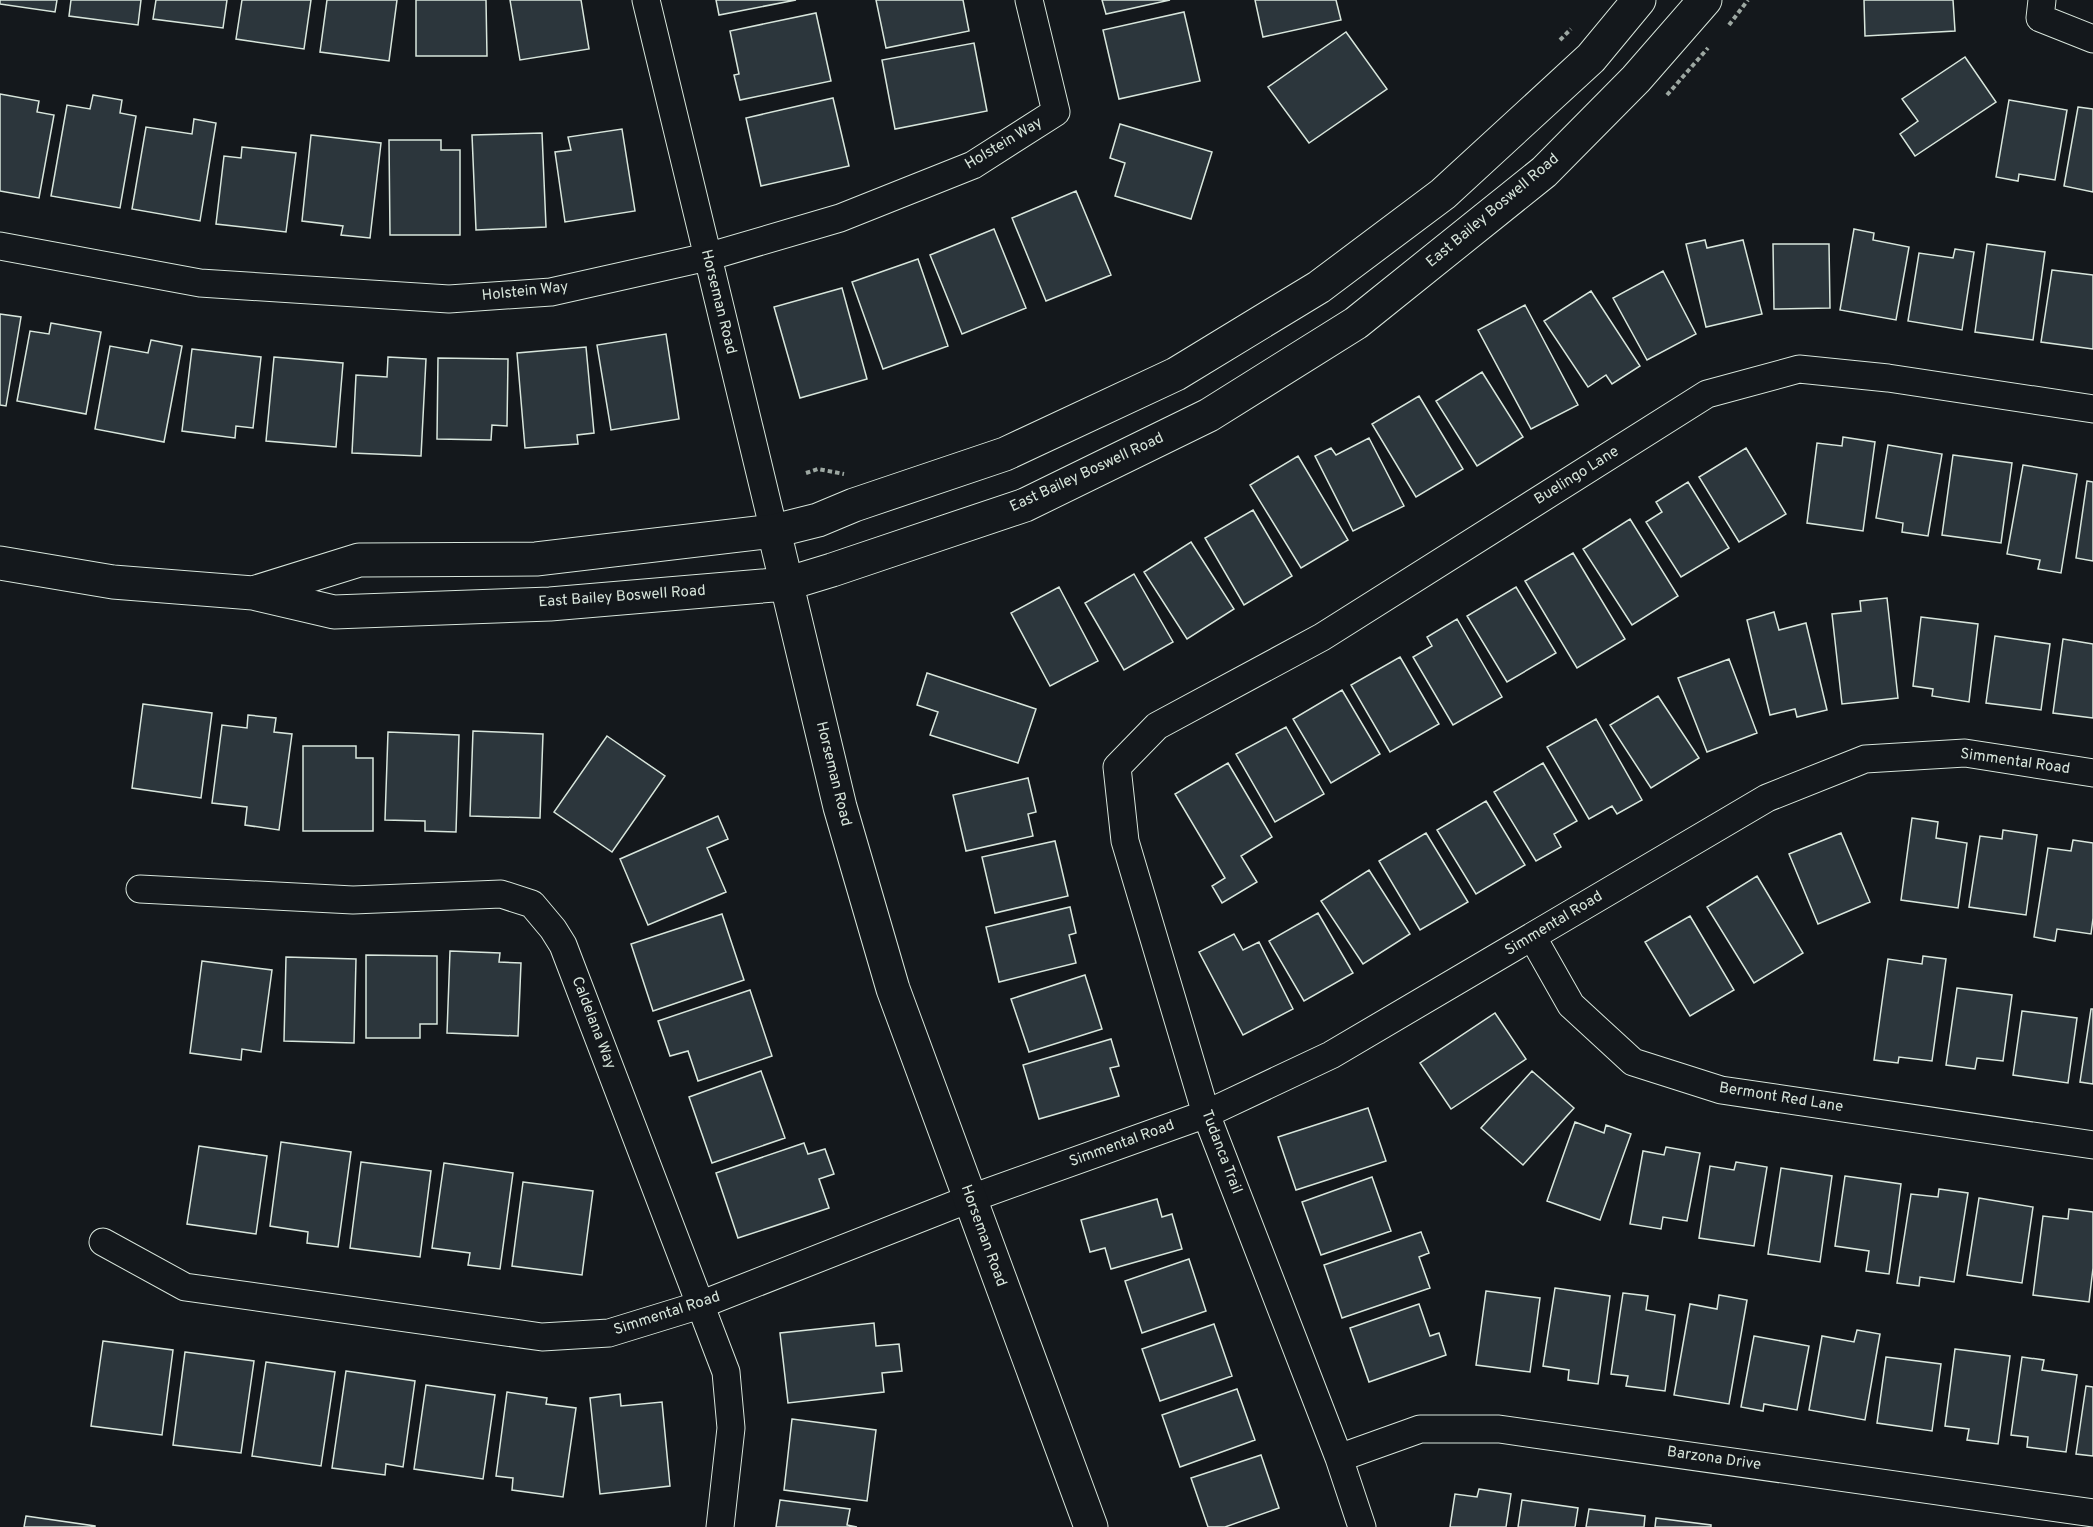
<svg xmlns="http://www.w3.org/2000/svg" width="2093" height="1527" font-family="Overpass,sans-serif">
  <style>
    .building { fill: #2c363c; stroke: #d8e6dc; stroke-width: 1.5 }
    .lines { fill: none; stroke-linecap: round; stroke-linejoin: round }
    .minor-casing { stroke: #d8e6dc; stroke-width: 29 }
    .tertiary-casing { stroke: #d8e6dc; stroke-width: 35 }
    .path { stroke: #9da8a2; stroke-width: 4; stroke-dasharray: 4.5 3; stroke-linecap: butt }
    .minor { stroke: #14181c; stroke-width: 27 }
    .tertiary { stroke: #14181c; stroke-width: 33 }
    .labels { text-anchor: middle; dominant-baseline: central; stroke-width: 4.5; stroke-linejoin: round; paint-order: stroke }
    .street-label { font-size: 15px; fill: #d8e6dc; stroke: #14181c }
  </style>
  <rect width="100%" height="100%" fill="#14181c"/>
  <path class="building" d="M0,0H57L55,12L0,4Z
    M71,0H141L138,25L69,16Z
    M156,0H227L223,28L153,19Z
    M242,0H311L304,49L236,39Z
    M327,0H397L389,61L320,52Z
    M416,0H486L487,56H416Z
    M510,0H581L589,49L520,60Z
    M716,0H796L719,15Z
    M876,0H963L969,31L886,48Z
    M1102,0H1170L1106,14Z
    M1255,0H1336L1341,20L1263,37Z
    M1864,0H1953L1955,31L1865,36Z
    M1184,12L1200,81L1119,99L1103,30Z
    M816,13L831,81L740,100L734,75L739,74L730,31Z
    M1346,32L1387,89L1309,143L1268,87Z
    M974,43L987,111L895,129L882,60Z
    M1965,57L1996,102L1915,156L1900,134L1918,121L1902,99Z
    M0,94L39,101L37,112L54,115L39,198L0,191Z
    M93,95L122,100L120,113L136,116L120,208L51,196L67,105L90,109Z
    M833,98L849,166L761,186L746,118Z
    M2009,100L2067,110L2055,180L2019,174L2018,181L1996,177Z
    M2078,107L2093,109V192L2064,186Z
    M194,119L216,123L200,221L132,209L146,127L192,134Z
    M1120,124L1212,152L1191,219L1115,196L1125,163L1110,158Z
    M622,129L635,211L565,222L555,152L571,150L568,137Z
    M542,133L546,227L476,230L472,135Z
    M311,135L381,143L370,238L341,235L343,226L302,221Z
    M389,140H441V150H460V235H390Z
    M242,147L296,153L286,232L216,224L224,156L241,158Z
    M1076,191L1111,275L1046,301L1012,218Z
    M994,229L1026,308L962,334L930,255Z
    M1854,229L1874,233L1873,240L1909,247L1896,320L1840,310Z
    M1705,240L1707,248L1743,240L1762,314L1706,327L1686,244Z
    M1773,244H1829L1830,308L1774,309Z
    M1987,244L2045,252L2033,340L1975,332Z
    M1955,249L1974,252L1962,330L1908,321L1919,253L1953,258Z
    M918,259L948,346L883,369L852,282Z
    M2052,270L2093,275V349L2041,342Z
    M1663,271L1696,334L1647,360L1613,298Z
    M842,288L867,379L800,398L774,307Z
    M1591,291L1640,366L1612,384L1606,375L1588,387L1544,321Z
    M1525,305L1578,405L1531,429L1478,330Z
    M0,314L21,317L6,406L0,405Z
    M51,323L101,332L86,414L17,401L30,331L49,334Z
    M666,334L679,419L611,430L597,345Z
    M151,340L182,346L164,442L95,429L110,346L148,353Z
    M586,347L594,433L577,435L578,444L525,448L517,353Z
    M192,349L261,357L253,428L236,426L235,438L182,431Z
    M274,357L343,363L336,447L266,441Z
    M388,357L426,359L421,456L352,453L356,375L387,377Z
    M438,358L508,359L507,426L492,425L491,440L437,439Z
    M1482,372L1523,437L1477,466L1436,401Z
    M1419,396L1463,469L1416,497L1372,424Z
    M1843,437L1875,442L1863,531L1807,523L1817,443L1842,446Z
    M1369,438L1404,506L1353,531L1315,456L1331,448L1336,455Z
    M1888,445L1942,454L1928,536L1902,532L1903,523L1876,518Z
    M1746,448L1786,514L1739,542L1699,477Z
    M1953,455L2012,463L2001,543L1942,535Z
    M1298,456L1348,540L1301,568L1250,485Z
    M2023,465L2077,474L2061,573L2038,569L2040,560L2007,554Z
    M2087,481L2093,482V561L2076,558Z
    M1688,482L1729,548L1681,577L1646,522L1662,512L1656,502Z
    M1253,510L1292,576L1244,605L1205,538Z
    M1630,519L1678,596L1632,625L1583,549Z
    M1191,542L1234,609L1187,639L1144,572Z
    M1573,553L1625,639L1577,668L1525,581Z
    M1134,574L1173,642L1124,670L1085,603Z
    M1059,587L1098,661L1050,686L1011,613Z
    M1516,587L1556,653L1507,682L1467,616Z
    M1887,598L1898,698L1842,704L1832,614L1861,611L1860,601Z
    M1774,612L1779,630L1806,623L1827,710L1797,717L1795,709L1770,715L1747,620Z
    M1921,617L1978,624L1969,702L1932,696L1933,689L1913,686Z
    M1457,619L1502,697L1453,725L1413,657L1432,646L1427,637Z
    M1995,636L2050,644L2041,710L1986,703Z
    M2063,639L2093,644V718L2053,713Z
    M1400,657L1439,724L1390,752L1351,685Z
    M1729,659L1757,733L1707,752L1678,678Z
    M927,673L1036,709L1018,763L930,735L938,712L917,705Z
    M1342,690L1380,754L1331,783L1293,719Z
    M1658,696L1699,758L1651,788L1610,725Z
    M143,704L212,713L201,798L132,788Z
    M248,715L276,718L274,732L292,734L279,830L245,825L247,807L212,803L222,725L247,728Z
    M1596,719L1642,800L1617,814L1612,806L1589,819L1547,747Z
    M1286,727L1324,794L1275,822L1236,754Z
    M473,731L543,734L540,818L470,816Z
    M388,732L459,735L456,832L425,831V821L385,820Z
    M607,736L665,776L612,852L554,812Z
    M303,746H356V758H373V831H303Z
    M1228,763L1272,837L1241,856L1257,882L1222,903L1212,886L1225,878L1175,794Z
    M1543,763L1577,821L1554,834L1561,847L1536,861L1494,792Z
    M1028,778L1036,812L1028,814L1033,836L966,851L953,795Z
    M1486,801L1525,865L1476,894L1437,830Z
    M718,816L728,839L707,848L726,892L648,925L620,859Z
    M1912,818L1938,822L1936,838L1967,843L1958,908L1901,900Z
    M2003,830L2037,835L2026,915L1969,907L1980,836L2002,839Z
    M1426,833L1468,902L1420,930L1379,861Z
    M1841,833L1870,902L1818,924L1789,854Z
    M2073,840L2093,843V918L2091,934L2057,929L2055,941L2034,937L2048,848L2071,851Z
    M1055,841L1068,896L995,913L982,857Z
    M1369,870L1410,934L1363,964L1321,901Z
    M1757,876L1803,953L1754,983L1707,907Z
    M1070,907L1076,933L1069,935L1076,963L999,982L986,927Z
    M1318,913L1353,973L1304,1001L1269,941Z
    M722,914L744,980L653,1011L631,944Z
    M1690,916L1734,990L1690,1016L1645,942Z
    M1234,934L1243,950L1259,942L1293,1009L1243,1035L1199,952Z
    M450,951L500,953L499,962L521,963L518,1036L447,1033Z
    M366,955L437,956V1024H420V1038H366Z
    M1923,956L1946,959L1932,1061L1899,1057L1898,1063L1874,1060L1888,959L1922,964Z
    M286,957L356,959L354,1043L284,1041Z
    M202,961L272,970L261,1052L242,1049L241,1060L190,1053Z
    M1085,975L1102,1029L1029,1052L1011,999Z
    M1957,988L2012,995L2003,1061L1977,1058L1975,1069L1946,1065Z
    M750,990L772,1056L698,1081L688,1051L670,1056L658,1021Z
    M2091,1009H2093V1084L2080,1082Z
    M2022,1011L2077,1018L2068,1083L2013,1075Z
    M1495,1013L1526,1059L1451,1109L1420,1063Z
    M1111,1039L1119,1066L1110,1068L1119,1096L1039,1119L1023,1065Z
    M761,1071L785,1138L712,1163L689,1097Z
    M1532,1071L1574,1108L1523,1165L1481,1128Z
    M1368,1108L1386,1161L1296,1190L1278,1137Z
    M1575,1122L1604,1133L1606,1125L1631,1134L1600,1220L1547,1201Z
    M281,1142L351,1152L338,1247L307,1243L308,1232L270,1226Z
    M804,1143L808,1154L825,1149L834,1174L819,1179L829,1208L738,1238L716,1173Z
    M199,1146L267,1156L256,1234L187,1224Z
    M1666,1147L1700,1153L1687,1221L1663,1217L1661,1229L1630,1224L1643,1151L1664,1155Z
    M361,1162L431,1171L420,1257L350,1248Z
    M1736,1162L1767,1167L1754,1246L1699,1238L1710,1166L1734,1170Z
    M444,1163L513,1173L500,1269L468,1265L470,1253L432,1248Z
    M1781,1168L1832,1176L1820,1262L1768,1254Z
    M1845,1176L1901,1184L1889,1274L1866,1271L1869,1251L1835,1246Z
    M1372,1177L1391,1231L1321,1255L1302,1202Z
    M523,1182L593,1191L582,1275L512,1266Z
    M1939,1189L1968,1193L1954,1282L1920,1277L1919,1286L1897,1283L1911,1194L1938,1197Z
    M1979,1198L2033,1207L2022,1283L1967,1275Z
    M1157,1199L1162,1217L1172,1214L1182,1249L1111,1269L1105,1248L1090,1252L1081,1220Z
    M2069,1209L2093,1212V1268L2089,1302L2033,1295L2043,1216L2068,1219Z
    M1421,1232L1429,1253L1419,1257L1430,1288L1342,1318L1324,1265Z
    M1189,1259L1206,1311L1142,1333L1125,1281Z
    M1555,1288L1610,1296L1598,1384L1568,1380L1569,1370L1543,1366Z
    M1486,1291L1540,1298L1530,1372L1476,1365Z
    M1623,1293L1648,1296L1646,1310L1675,1315L1665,1391L1626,1386L1628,1376L1611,1374Z
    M1719,1295L1747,1300L1729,1404L1674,1395L1690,1304L1717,1309Z
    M1419,1304L1430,1336L1439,1333L1446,1355L1369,1382L1350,1328Z
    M874,1323L876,1346L899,1344L902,1371L882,1373L884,1392L788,1403L780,1333Z
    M1214,1324L1232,1376L1160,1401L1142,1349Z
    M1857,1330L1880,1334L1865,1420L1809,1410L1822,1336L1854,1342Z
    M1754,1336L1809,1346L1797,1410L1764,1404L1763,1411L1741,1407Z
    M103,1341L173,1350L162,1435L91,1426Z
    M1955,1349L2010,1356L1998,1444L1967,1440L1969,1429L1945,1426Z
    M185,1352L254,1361L241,1453L173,1445Z
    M1886,1357L1941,1364L1932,1431L1877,1423Z
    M2022,1357L2044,1360L2042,1370L2077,1375L2066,1452L2027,1447L2028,1437L2011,1435Z
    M266,1362L335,1372L321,1466L252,1456Z
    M346,1371L415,1381L403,1467L386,1464L385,1475L332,1468Z
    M426,1385L495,1395L483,1479L414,1469Z
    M2086,1386L2093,1387V1456L2076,1454Z
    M1237,1389L1255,1440L1180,1467L1162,1415Z
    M507,1392L547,1398L546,1404L576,1408L563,1497L512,1490L513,1478L496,1476Z
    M620,1394L621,1406L662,1402L670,1486L600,1494L590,1398Z
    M792,1419L876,1430L867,1501L784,1490Z
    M1261,1455L1279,1508L1225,1527H1208L1191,1478Z
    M1479,1489L1511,1494L1506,1527H1450L1455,1494L1477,1497Z
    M780,1500L850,1509L847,1525L857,1527H776Z
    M1522,1500L1578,1508L1575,1527H1518Z
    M1589,1509L1645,1516L1644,1527H1586Z
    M26,1516L95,1526V1527H24Z
    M1656,1518L1711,1525V1527H1655Z"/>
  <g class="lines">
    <g class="minor-casing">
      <path id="minor" d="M646,0L774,531
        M2042,0L2040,18L2093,39
        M0,246L200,283L449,299L551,292L707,257L840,218L973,165L1056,112L1029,0
        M140,889L353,900L501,894L532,904L553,929L563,945L726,1372L731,1428L720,1527
        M1533,938L1571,1005L1633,1062L1721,1090L2093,1145
        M103,1242L185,1287L542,1337L609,1333L700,1305L969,1199L1206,1114L1331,1055L1767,798L1865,759L1965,753L2093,773
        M1339,1458L1420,1429H1499L2093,1513
        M1362,1527L1339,1458L1206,1114L1125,841L1117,767L1157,726L1322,637L1707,394L1799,369L1888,378L2093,409"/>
    </g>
    <g class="tertiary-casing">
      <path id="tertiary" d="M774,531L840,807L893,989L1091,1527
        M0,563L113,582L253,593L334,612L550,604L786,584L832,570L1025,505L1209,415L1356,323L1544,172L1636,79L1705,0
        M253,593L359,560L536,559L774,531L818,520L854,505L1005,454L1176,374L1319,287L1443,194L1591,58L1639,0"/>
    </g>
    <path class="path" d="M1729,25L1748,0
      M1560,40L1571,29
      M1667,95L1708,48
      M806,473L818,469L844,474"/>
    <use href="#minor" class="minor"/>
    <use href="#tertiary" class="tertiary"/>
  </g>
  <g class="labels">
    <g class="street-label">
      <text transform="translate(1004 144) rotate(-31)">Holstein Way</text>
      <text transform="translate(1493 211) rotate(-40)">East Bailey Boswell Road</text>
      <text transform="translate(525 292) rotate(-6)">Holstein Way</text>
      <text transform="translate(718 302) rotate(76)">Horseman Road</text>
      <text transform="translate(1087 473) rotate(-25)">East Bailey Boswell Road</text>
      <text transform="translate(1577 476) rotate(-32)">Buelingo Lane</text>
      <text transform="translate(622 597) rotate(-4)">East Bailey Boswell Road</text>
      <text transform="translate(2015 762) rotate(8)">Simmental Road</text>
      <text transform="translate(833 774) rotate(76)">Horseman Road</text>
      <text transform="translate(1554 924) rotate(-31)">Simmental Road</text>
      <text transform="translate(593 1023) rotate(69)">Caldelana Way</text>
      <text transform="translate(1781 1098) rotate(9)">Bermont Red Lane</text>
      <text transform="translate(1122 1144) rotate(-20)">Simmental Road</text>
      <text transform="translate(1221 1152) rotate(69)">Tudanca Trail</text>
      <text transform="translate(983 1236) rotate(70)">Horseman Road</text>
      <text transform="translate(667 1314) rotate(-18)">Simmental Road</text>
      <text transform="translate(1714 1459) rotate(8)">Barzona Drive</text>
    </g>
  </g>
</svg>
